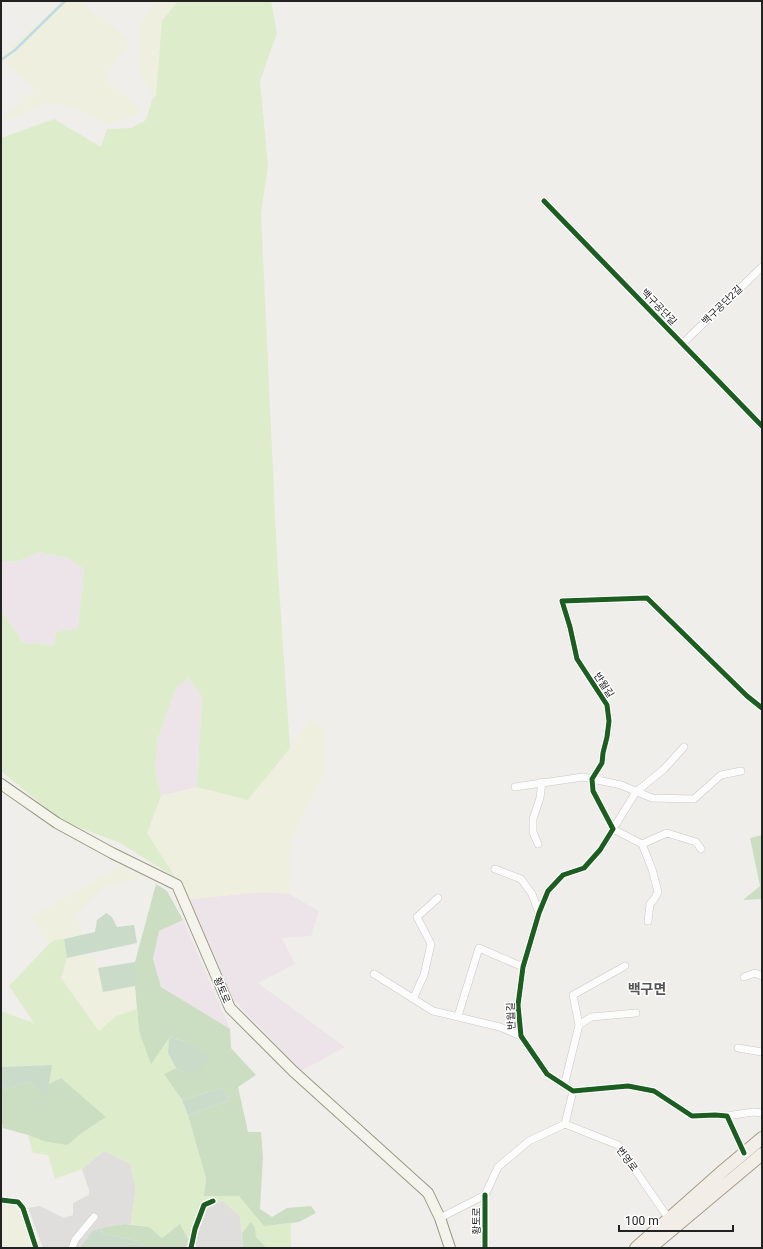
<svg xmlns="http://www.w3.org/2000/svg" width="763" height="1249" font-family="Roboto,'Noto Sans KR',sans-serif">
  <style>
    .residential { fill: #dfdedc }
    .industrial { fill: #ede4e9 }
    .farmland { fill: #efefdf }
    .grass { fill: #ddeccb }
    .forest { fill: #cbdec1 }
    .cemetery { fill: #cadbca }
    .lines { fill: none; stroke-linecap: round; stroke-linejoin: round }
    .stream { stroke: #bfdbe3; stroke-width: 2.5 }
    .minor-casing { stroke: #c9c8c7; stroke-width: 8 }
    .secondary-casing { stroke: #999a82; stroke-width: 12 }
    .primary-casing { stroke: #a79c86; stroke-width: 14 }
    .minor { stroke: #fdfcfc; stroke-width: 7 }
    .secondary { stroke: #f4f4ed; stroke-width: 10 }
    .primary { stroke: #f3ede7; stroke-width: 12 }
    .cycleway-casing { stroke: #fff; stroke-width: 8 }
    .cycleway { stroke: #1b5e20; stroke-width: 5 }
    .labels { text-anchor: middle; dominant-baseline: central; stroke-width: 3; stroke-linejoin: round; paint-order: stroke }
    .street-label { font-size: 10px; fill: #222; stroke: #fff }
    .district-label { font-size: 14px; font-weight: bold; fill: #555; stroke: #fff }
  </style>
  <rect width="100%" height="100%" fill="#f0eeeb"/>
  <path class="residential" d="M104,1151L130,1164L136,1187L131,1224H125L101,1228L92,1231L80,1248H43L28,1208L40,1206L64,1218L73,1215V1203L89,1195V1190L82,1169Z
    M223,1201L240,1216L243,1248H185L188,1238L200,1207Z"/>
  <path class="industrial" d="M38,552L70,559L84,569L78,629L56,632L54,645L24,643L1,611V561L16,562Z
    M188,678L202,697L197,787L161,796L155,768L158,738L176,688Z
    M265,892L289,894L319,911L311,936L282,938L295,964L258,983L345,1047L301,1071L231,997L189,899Z
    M183,920L230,1029L161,987L153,959L159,931Z"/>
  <path class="farmland" d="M62,1H79L129,39L127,47L104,78L142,110L130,119L103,123L72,106L44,104L13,118L1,120V118L35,90L1,58V55Z
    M156,1H178L162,21L157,90L156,96L153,97L138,69L139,28L148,10Z
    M311,719L325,730V771L291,840L289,894L265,892L189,899L147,833L161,796L197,787L248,800L290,748Z
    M120,866L141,878L104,887L76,915L83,934L55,940L49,944L31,917Z
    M93,956L98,968L103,992L135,986L137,1009L116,1016L99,1032L61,978L67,958Z
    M7,1204L16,1206L32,1248H1V1239L2,1238L1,1205Z"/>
  <path class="grass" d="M178,1H271L277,33L260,81L268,166L261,213L277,556L290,748L248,800L197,787L202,697L188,678L176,688L158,738L155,768L161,796L147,833L175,877L120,843L62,821L1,771V611L24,643L54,645L56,632L78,628L84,569L70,559L39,552L16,562L1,561V138L54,119L101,147L107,129L131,128L146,120L153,97L156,96L162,21Z
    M64,939L67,958L61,978L99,1031L116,1016L137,1009L139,1031L169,1038L168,1053L176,1068L164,1074L182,1100L188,1115L206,1178L204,1196H239L264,1226L291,1223V1248H264L265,1246L256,1237L251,1223L242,1233L240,1216L223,1201L200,1207L188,1239L180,1225L162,1238L149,1227L131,1224L136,1187L130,1164L104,1151L82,1169L55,1179L48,1155L33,1153L28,1135L47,1142L67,1145L82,1133L106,1117L61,1078L49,1084L51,1065L1,1067V1011L34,1023L9,986L49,944L55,940Z"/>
  <path class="forest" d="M762,835V899L743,900L760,886L750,838Z
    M156,884L167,891L183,920L159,931L153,959L161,987L230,1029L231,1048L256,1075L238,1087L248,1132H261L263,1157L260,1209L272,1217L287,1208L311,1206L316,1213L299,1222L264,1226L239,1196H204L206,1178L188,1115L229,1100L222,1088L182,1100L164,1074L176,1068L183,1072L185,1041L169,1038L151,1064L139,1031L135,986V962Z
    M61,1078L106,1117L82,1133L67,1145L47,1142L28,1135L3,1128L1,1118V1086L6,1089L30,1082L49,1099V1084Z
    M251,1222L255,1228L256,1237L265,1246L264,1248H243L242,1233Z
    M125,1224L149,1227L162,1238L180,1224L188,1239L185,1248H147L136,1241L102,1233L101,1228Z"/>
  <path class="cemetery" d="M106,913L112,917L117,927L134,925L137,943L67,958L64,939L95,932L97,920Z
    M135,962V986L103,992L98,968Z
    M169,1038L185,1041L210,1055L200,1070L183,1072L176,1068L168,1053Z
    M52,1065L49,1084V1100L30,1082L6,1089L1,1086V1067Z
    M222,1088L229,1100L188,1115L182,1100Z
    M101,1228L102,1233L136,1241L147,1248H80L92,1231Z"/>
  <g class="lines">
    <path class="stream" d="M1,60L15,50L65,1"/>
    <g class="minor-casing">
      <path id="minor" d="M544,201L762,426
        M682,344L762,267
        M515,787L583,777L621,785L652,798L694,799L721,775L741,771
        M538,844L533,832V819L540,798L542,782
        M642,844L667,833L696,842L701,849
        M495,869L521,879L532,894L539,913
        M648,921L650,904L655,898L658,892L652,869L642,844L613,829L636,792L664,769L684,747
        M374,974L433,1011L500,1027L521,1036
        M744,977L755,973L762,976
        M413,999L424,975L431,944L417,917L438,898
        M458,1016L479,948L523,967
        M579,1025L573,995L625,966
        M738,1048L762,1052
        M564,1086L579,1025L591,1017L636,1013
        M727,1116L753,1112L762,1113
        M565,1124L618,1145L669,1219L672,1220
        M565,1124L573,1091
        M744,1153L727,1116L715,1115L692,1116L654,1091L628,1086L573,1091L547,1074L521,1036L518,1005L523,967L539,913L548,891L563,875L584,868L600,850L613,829L593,791L592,779L602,763L603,753L607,737L609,721L607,705L577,659L570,627L562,601L647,598L747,696L762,708
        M485,1195V1248
        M1,1200L18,1202L23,1208L36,1248
        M440,1218L485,1195L498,1167L529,1141L565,1124
        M72,1248L75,1240L94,1217
        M191,1248L195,1229L204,1205L213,1201"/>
    </g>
    <g class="secondary-casing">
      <path id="secondary" d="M1,784L57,823L112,853L177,885L230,1008L293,1071L428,1193L440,1218L450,1248"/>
    </g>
    <g class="primary-casing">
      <path id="primary" d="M636,1248L724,1170L762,1138
        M650,1248L762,1154"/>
    </g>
    <use href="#minor" class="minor"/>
    <use href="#secondary" class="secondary"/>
    <use href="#primary" class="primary"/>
    <g class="cycleway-casing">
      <path id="cycleway" d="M544,201L762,426
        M744,1153L727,1116L715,1115L692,1116L654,1091L628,1086L573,1091L547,1074L521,1036L518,1005L523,967L539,913L548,891L563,875L584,868L600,850L613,829L593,791L592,779L602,763L603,753L607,737L609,721L607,705L577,659L570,627L562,601L647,598L747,696L762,708
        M485,1195V1248
        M1,1200L18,1202L23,1208L36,1248
        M191,1248L195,1229L204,1205L213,1201"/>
    </g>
    <use href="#cycleway" class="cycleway"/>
  </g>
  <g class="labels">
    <g class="street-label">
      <text transform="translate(722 305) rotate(-44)">백구공단2길</text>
      <text transform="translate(659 307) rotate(46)">백구공단길</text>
      <text transform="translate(604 685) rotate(57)">반월길</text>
      <text transform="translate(222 990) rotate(67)">황토로</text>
      <text transform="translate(511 1016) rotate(-92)">반월길</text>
      <text transform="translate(627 1159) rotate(53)">번영로</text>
      <text transform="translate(476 1221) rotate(-90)">황토로</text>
    </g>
    <g class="district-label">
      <text x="647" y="989">백구면</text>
    </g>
  </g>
  <rect width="763" height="1249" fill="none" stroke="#222222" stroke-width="4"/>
  <path d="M619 1225v6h114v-6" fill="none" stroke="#222222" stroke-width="2"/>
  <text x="625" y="1225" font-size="12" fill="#222222" stroke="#ffffff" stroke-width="3" paint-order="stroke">100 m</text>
</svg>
